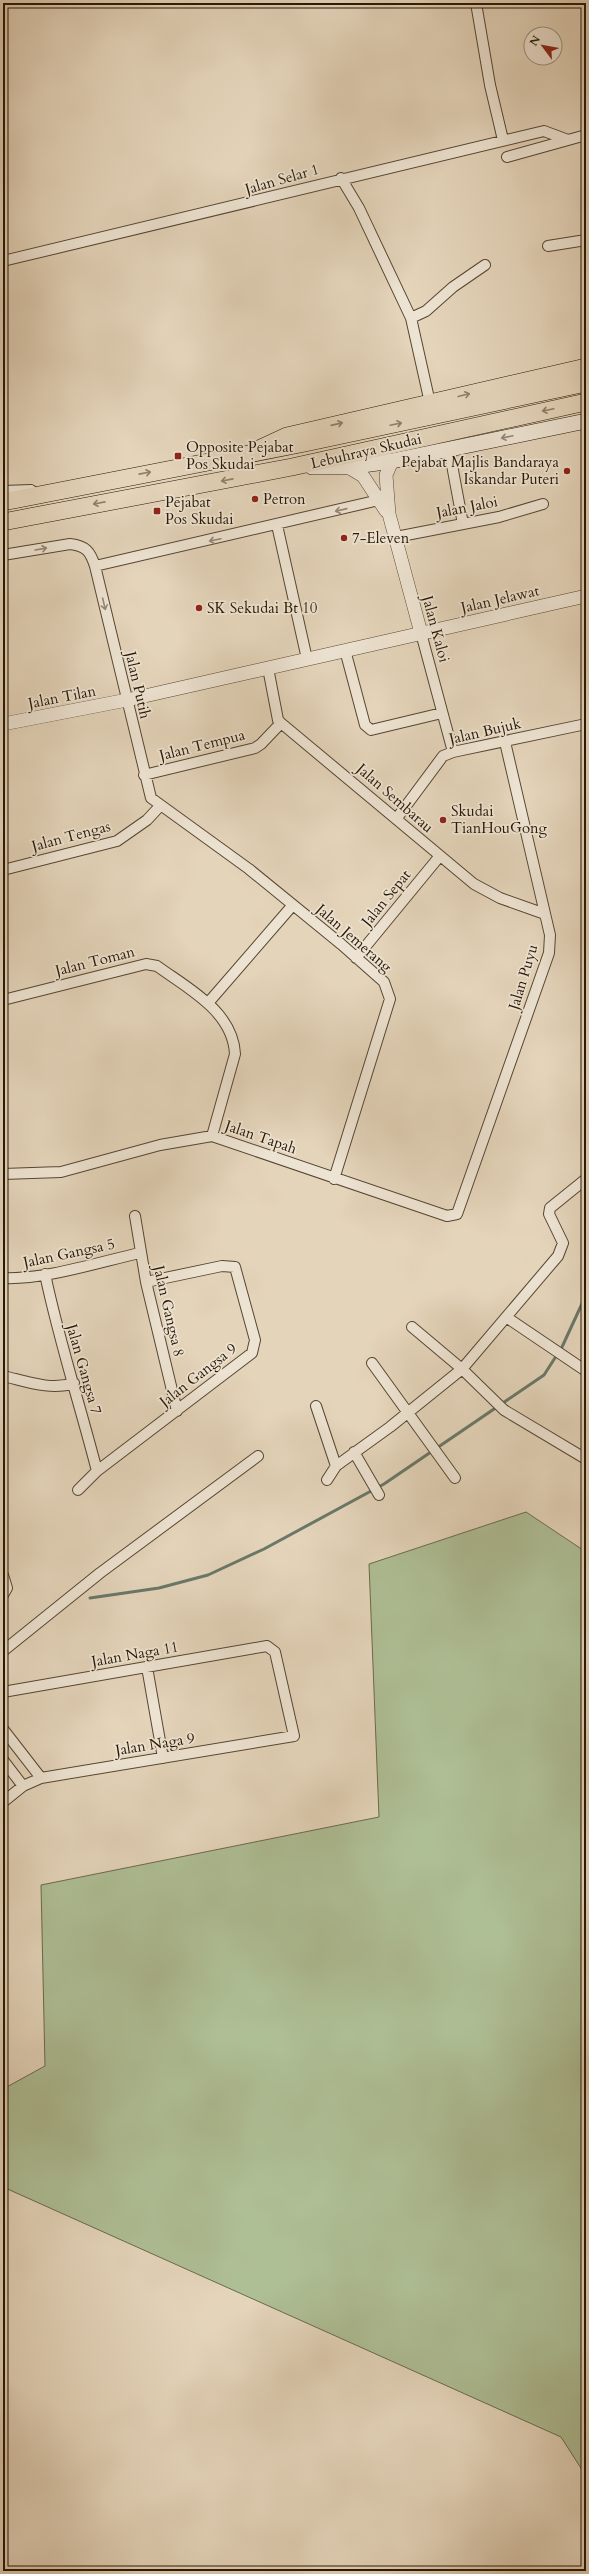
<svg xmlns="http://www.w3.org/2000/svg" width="589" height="2574" font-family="Cardo,serif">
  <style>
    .green { fill: #aebe95; stroke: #6a6a4c }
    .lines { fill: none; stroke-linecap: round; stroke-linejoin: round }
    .stream { stroke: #697869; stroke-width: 3 }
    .minor-casing { stroke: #564632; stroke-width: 12 }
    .tertiary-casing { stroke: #564632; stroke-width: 14 }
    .secondary-casing { stroke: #271704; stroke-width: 16 }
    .primary-casing { stroke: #271704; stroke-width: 18 }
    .trunk-casing { stroke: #271704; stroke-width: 18 }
    .minor { stroke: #ede3d2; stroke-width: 10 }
    .tertiary { stroke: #ede3d2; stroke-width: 13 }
    .secondary { stroke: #ede3d2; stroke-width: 15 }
    .primary { stroke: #e4d4ba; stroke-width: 17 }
    .trunk { stroke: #e4d4ba; stroke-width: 17 }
    .oneway { stroke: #8f7f68 }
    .oneway2 { stroke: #948775 }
    .poi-dot { fill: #8f2418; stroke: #ede3d2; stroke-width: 1.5 }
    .labels { text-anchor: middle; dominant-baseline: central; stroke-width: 3.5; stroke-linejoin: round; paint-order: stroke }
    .street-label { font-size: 15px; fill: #271704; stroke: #ede3d2 }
    .poi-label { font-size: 15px; fill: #271704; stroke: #ede3d2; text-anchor: start }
  </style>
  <rect width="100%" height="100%" fill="#e4d4ba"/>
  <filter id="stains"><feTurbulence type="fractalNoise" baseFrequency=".005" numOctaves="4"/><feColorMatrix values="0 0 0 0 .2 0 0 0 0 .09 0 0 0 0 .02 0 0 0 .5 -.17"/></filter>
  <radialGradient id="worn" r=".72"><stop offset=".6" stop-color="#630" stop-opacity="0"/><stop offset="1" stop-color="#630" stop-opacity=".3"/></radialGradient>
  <path class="green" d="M526,1512L586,1552V2476L561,2437L3,2187V2089L45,2066L41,1885L379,1817L369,1564Z"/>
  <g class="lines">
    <path class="stream" d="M90,1598L159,1588L208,1575L264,1549L384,1484L544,1375L562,1347L586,1295"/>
    <g class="minor-casing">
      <path id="minor" d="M476,3L490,85L503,140
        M507,157L586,135
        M341,178L359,208L411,318L430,403
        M548,246L586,240
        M3,261L544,131L568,140
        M411,318L426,311L453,287L485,265
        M449,449L463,524
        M3,491L31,490
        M277,525L307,659
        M396,537L499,517L543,504
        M3,555L70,544C86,546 90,551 95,566L151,798L249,869L341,944L384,982L390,999L334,1179
        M95,566L379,500
        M421,633L453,752
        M345,650L365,725L371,730L442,713
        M268,668L278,720L281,723L474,884L500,898L545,914
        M144,775L255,748L261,744L281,723
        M397,818L443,756L453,752L586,724
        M3,870L117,841L147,820L160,806
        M356,958L439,857
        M3,1000L146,964L157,966C187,988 233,1011 235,1054L212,1136
        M208,1003L292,906
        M3,1174L61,1172L160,1145L212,1136L447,1216L457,1214L549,953L550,935L505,742
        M135,1216L146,1282L177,1411
        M45,1274C59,1341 80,1405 97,1471
        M3,1278C44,1280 99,1262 140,1253
        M506,1317L586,1371
        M412,1327L462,1369L504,1410L586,1459
        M372,1363L455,1478
        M3,1376C25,1381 51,1391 74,1383
        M316,1406L336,1466
        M354,1452L379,1495
        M327,1480L336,1466L390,1427L462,1369L558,1256L563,1243L549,1214L550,1208L586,1179
        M78,1490L97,1471L252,1353L255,1340L235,1267L222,1266L146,1282
        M3,1575L7,1588L3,1595
        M3,1651L100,1573L258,1456
        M147,1667L163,1758
        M3,1692L267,1646L275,1652L294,1736L41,1778L23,1786L3,1802
        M3,1729L41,1778
        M3,1760L23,1786"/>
    </g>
    <g class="tertiary-casing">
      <path id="tertiary" d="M392,461L386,475L389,514L421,633
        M348,467L363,476L386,511
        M3,724L127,700L586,596"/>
    </g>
    <g class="secondary-casing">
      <path id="secondary" d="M312,467H348L392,461L586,421"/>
    </g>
    <g class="primary-casing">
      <path id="primary" d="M259,449L287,436L586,367"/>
    </g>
    <g class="trunk-casing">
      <path id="trunk" d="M3,502L305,443L586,383
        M3,522L292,467L586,402"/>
    </g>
    <use href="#minor" class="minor"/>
    <use href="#tertiary" class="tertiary"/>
    <use href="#secondary" class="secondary"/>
    <use href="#primary" class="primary"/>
    <use href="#trunk" class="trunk"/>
  </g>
  <defs><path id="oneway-shaft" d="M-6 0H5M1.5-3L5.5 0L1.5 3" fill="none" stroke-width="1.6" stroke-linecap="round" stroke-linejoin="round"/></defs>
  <g class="oneway">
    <use href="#oneway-shaft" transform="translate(464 395) rotate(-14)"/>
    <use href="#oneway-shaft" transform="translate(548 410) rotate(168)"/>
    <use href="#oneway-shaft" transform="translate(337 424) rotate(-13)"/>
    <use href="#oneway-shaft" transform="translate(396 424) rotate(-12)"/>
    <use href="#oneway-shaft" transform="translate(145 473) rotate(-11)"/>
    <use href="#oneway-shaft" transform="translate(227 480) rotate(169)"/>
    <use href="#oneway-shaft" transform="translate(99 503) rotate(169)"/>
  </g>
  <g class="oneway2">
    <use href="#oneway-shaft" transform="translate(507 437) rotate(168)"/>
    <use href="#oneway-shaft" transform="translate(341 510) rotate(167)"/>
    <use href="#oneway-shaft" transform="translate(215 540) rotate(168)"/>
    <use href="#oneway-shaft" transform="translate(41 549) rotate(-10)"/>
    <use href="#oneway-shaft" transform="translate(104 604) rotate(77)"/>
  </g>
  <g class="poi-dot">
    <rect x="174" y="452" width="8" height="8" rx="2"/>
    <circle cx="567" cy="471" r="4"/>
    <circle cx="255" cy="499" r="4"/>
    <rect x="153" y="507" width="8" height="8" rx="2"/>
    <circle cx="344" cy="538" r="4"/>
    <circle cx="199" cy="608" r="4"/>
    <circle cx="443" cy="820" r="4"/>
  </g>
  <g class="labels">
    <g class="street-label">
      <text transform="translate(282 179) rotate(-16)">Jalan Selar 1</text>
      <text transform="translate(366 451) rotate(-13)">Lebuhraya Skudai</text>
      <text transform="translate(467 507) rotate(-11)">Jalan Jaloi</text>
      <text transform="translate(500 599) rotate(-13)">Jalan Jelawat</text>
      <text transform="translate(436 629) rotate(75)">Jalan Kaloi</text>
      <text transform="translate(138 685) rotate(77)">Jalan Putih</text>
      <text transform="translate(62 697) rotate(-11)">Jalan Tilan</text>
      <text transform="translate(485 731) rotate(-13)">Jalan Bujuk</text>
      <text transform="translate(202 745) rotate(-14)">Jalan Tempua</text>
      <text transform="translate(395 798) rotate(41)">Jalan Sembarau</text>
      <text transform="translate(71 836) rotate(-15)">Jalan Tengas</text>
      <text transform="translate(386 898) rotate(-51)">Jalan Sepat</text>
      <text transform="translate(354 938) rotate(41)">Jalan Jemerang</text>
      <text transform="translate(95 961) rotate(-14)">Jalan Toman</text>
      <text transform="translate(523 977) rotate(-73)">Jalan Puyu</text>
      <text transform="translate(261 1137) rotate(19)">Jalan Tapah</text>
      <text transform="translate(69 1253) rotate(-12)">Jalan Gangsa 5</text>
      <text transform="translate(169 1311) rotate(77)">Jalan Gangsa 8</text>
      <text transform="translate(84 1369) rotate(74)">Jalan Gangsa 7</text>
      <text transform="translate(198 1375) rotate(-38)">Jalan Gangsa 9</text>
      <text transform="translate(135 1654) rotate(-10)">Jalan Naga 11</text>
      <text transform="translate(155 1744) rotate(-9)">Jalan Naga 9</text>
    </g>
    <g class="poi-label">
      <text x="186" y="447">Opposite Pejabat<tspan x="186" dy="17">Pos Skudai</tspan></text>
      <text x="559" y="462" text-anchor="end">Pejabat Majlis Bandaraya<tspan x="559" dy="17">Iskandar Puteri</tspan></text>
      <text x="263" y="499">Petron</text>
      <text x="165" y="502">Pejabat<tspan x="165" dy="17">Pos Skudai</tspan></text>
      <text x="352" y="538">7-Eleven</text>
      <text x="207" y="608">SK Sekudai Bt 10</text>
      <text x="451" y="811">Skudai<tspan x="451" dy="17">TianHouGong</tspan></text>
    </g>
  </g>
  <rect width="589" height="2574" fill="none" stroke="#e4d4ba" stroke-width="16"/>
  <rect x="4" y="4" width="581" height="2566" fill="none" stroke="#271704" stroke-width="2"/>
  <rect x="8" y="8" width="573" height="2558" fill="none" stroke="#271704"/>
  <g transform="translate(543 46) rotate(302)"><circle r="19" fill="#ede3d2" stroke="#9e9180"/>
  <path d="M0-3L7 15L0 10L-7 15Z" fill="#8f2418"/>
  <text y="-6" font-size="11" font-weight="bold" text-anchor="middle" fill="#271704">N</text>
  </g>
  <rect width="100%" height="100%" filter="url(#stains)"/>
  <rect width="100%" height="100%" fill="url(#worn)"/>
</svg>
